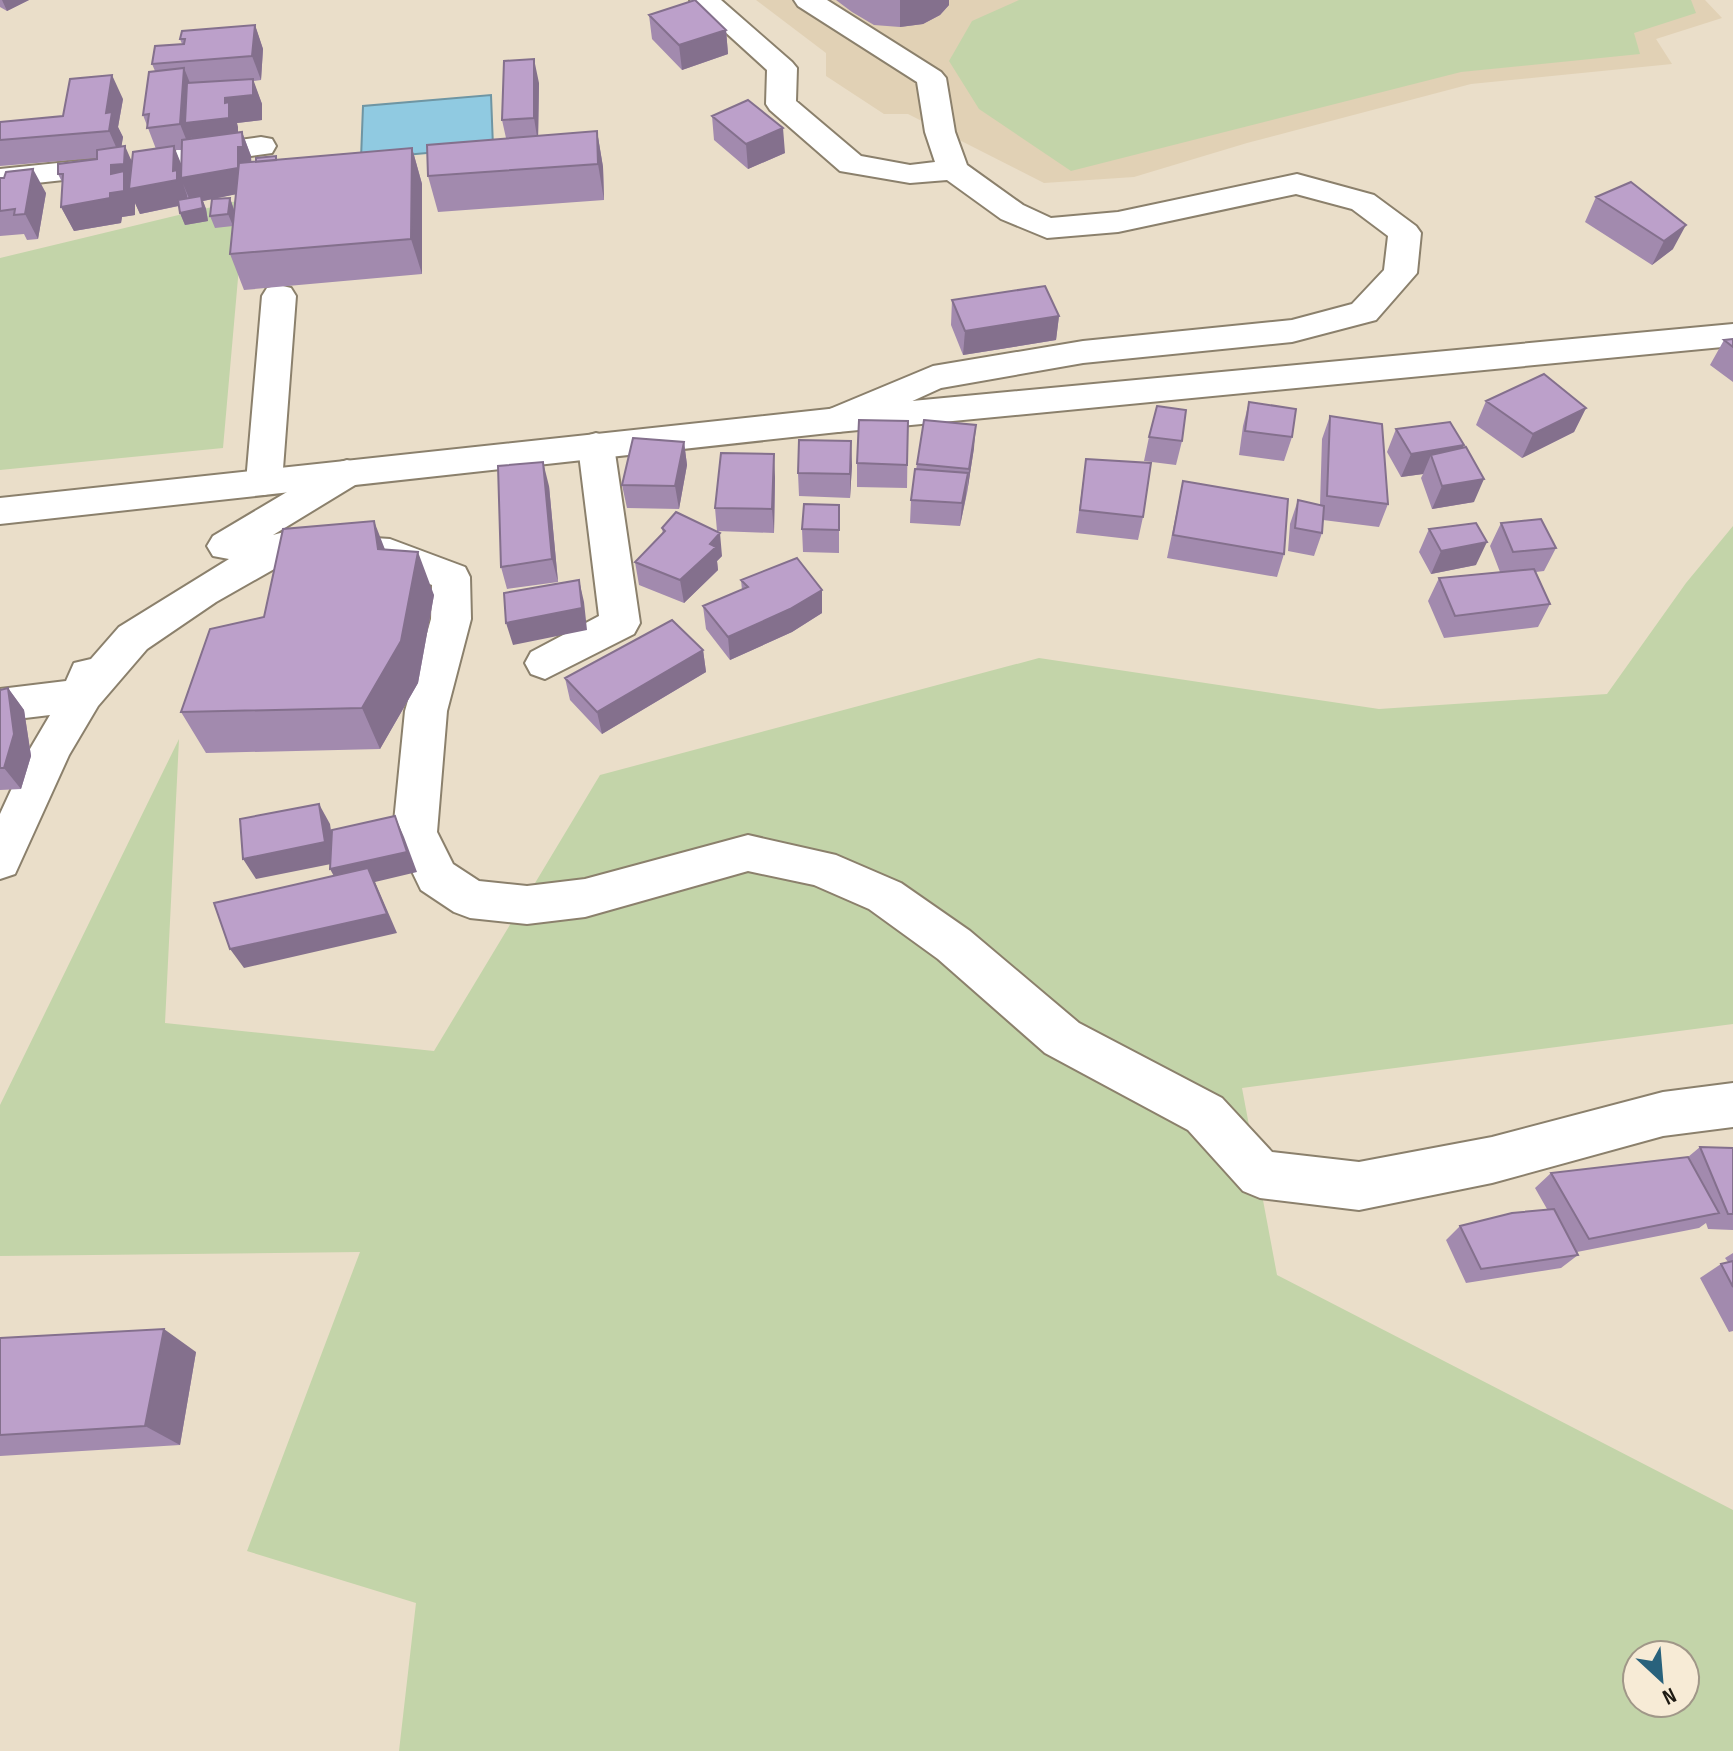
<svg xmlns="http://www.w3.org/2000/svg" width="1733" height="1751" font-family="'Sofia Sans Condensed',sans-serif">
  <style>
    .built { fill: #e1d1b5 }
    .green { fill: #c3d4a9; fill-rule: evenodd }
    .water { fill: #90cae1; stroke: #6e95a3; stroke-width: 2 }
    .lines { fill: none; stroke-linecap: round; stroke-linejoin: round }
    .minor-casing { stroke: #8b806c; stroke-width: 4 }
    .tertiary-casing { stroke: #8b806c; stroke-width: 4 }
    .minor { fill: #fff; fill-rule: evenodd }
    .tertiary { fill: #fff; fill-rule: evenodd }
    .wall { fill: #a28aae; fill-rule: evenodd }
    .shaded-wall { fill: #84708d }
    .building { fill: #bca0ca; stroke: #84708d; stroke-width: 2 }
  </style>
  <rect width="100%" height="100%" fill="#eadec9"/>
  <path class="built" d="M756,0H1705L1722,18L1656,39L1672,64L1471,84L1247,143L1134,177L1044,183L908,114H884L826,76V53Z"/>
  <path class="green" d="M1019,0H1691L1696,13L1634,33L1640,54L1461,72L1071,171L979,109L949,61L972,21Z
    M245,199L223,448L0,470V258Z
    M1733,526V1024L1242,1088L1277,1275L1733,1510V1751H399L416,1603L247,1551L360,1252L0,1256V1105L179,739L165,1023L434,1051L600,775L1039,658L1379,709L1607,694L1686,583ZM1637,1655H1685V1703H1637Z"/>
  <path class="water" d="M491,95L493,147L361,159L363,106Z"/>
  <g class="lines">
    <g class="minor-casing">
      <path id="minor" d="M690,0H721L792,62L797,68L796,101L861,156L910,165L935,162L925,132L917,82L798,6L794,0H827L941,72L946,78L955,132L967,165L1023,205L1051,218L1118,212L1297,174L1374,195L1416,226L1421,233L1417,273L1376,320L1292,342L1083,363L941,388L851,429L838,432L825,429L820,420L825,411L933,366L1083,341L1292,320L1352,304L1384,270L1388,236L1352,209L1296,194L1118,232L1047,238L1001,219L947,180L910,183L840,171L770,110L766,104L767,70Z
        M261,137L272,139L276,146L272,153L188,165L177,163L173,156L177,149L188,147Z
        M116,157L127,159L132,166L127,173L0,187V169Z
        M279,285L291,288L296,296L282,482L277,491L264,495L251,491L246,482L262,296L267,288Z
        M596,433L609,437L614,446L640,623L634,634L545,679L531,674L525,663L531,652L599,616L578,446L583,437Z
        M347,460L360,464L365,473L360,482L273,535L284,532L390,539L465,567L470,577L471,619L447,711L437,832L453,864L479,881L527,886L585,879L748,835L836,855L901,883L970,931L1079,1023L1222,1098L1272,1152L1359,1162L1492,1137L1663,1092L1733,1083V1127L1663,1136L1492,1183L1359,1210L1260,1198L1243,1191L1188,1130L1045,1053L938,959L869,909L814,885L748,871L585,917L527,924L470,918L454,912L421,890L393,832L405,711L431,619L432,585L386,567L290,560L216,602L147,649L98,706L69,755L15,874L0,879V814L30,749L50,715L0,721V689L66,681L74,663L91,659L119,627L229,559L213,556L207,546L213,536L334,464Z"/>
    </g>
    <g class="tertiary-casing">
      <path id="tertiary" d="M1733,324V346L838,432L0,524V498L838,408Z"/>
    </g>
    <use href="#minor" class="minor"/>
    <use href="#tertiary" class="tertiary"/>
  </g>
  <path class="wall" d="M0,0H29L7,11L0,7Z
    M836,0H949V5L940,15L923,24L900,27L874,25L852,12Z
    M649,15L726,30L728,54L682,70L652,39Z
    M255,25L263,49L261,80L253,81L262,104V120L237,123L238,132H242L251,156V162L276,156L277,160L412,148L422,184V274L244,290L230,254L233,226L215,228L210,216L230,198L234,210L236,194L203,201L206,209L208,221L185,225L180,213L179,206L140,214L135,203V215L122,217L121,223L74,231L61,207L63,184L58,174L97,158L0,166V122L63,116L123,99L118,127L123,137L121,147L132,161L156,149L143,115L155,71L152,64L182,44L180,39ZM175,150H182L181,165Z
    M539,83L538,136L597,131L603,167L604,200L438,212L428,176L506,138L502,120Z
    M712,116L785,153L748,169L714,140Z
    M0,178L46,193L38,239L27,240L24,234L0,236Z
    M1631,182L1673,249L1652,265L1585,222L1596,197Z
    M952,300L1059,316L1056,340L963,355L951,325Z
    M1733,339V382L1710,365L1724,340Z
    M1486,401L1586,408L1574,432L1522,458L1476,425Z
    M1249,402L1292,437L1284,461L1239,455L1243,426Z
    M1330,416L1388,504L1379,527L1323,520L1322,533L1314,556L1288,551L1290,524L1298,500L1320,505L1322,439Z
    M908,421L907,488L857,487V463Z
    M1396,429L1464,445L1462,448L1474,502L1432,509L1421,478L1423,474L1401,477L1387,452Z
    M1149,437L1182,441L1176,465L1144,461Z
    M684,442L687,465L679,509L627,508L622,485Z
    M974,448L967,493L960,526L910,523L911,500L917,464Z
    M1086,459L1143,517L1138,540L1076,533Z
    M852,465L850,498L799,496L798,473Z
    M775,477L774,533L717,531L715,508Z
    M1183,481L1284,554L1277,577L1167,558Z
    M549,486L558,582L507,589L501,567Z
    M839,505V553L803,552L802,529Z
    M1501,523L1556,548L1544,571L1536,572L1550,604L1538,627L1444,638L1428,601L1439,578L1500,572L1490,546Z
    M662,528L722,556L717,561L718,570L684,603L639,585L635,562L663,534Z
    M1429,529L1476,565L1431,574L1419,552Z
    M385,549L434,595L418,683L380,749L206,753L181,712L264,617Z
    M741,580L822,613L792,632L730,660L706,629L703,606L742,590Z
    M703,650L706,672L602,734L570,700L565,678Z
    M8,688L24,710L31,756L21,789L0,790V690Z
    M1700,1147L1733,1148V1230L1708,1229L1706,1223L1699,1228L1577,1252L1578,1255L1561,1268L1466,1283L1446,1240L1460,1226L1547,1209L1535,1188L1551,1173L1688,1157Z
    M1733,1253V1331L1729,1332L1700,1278L1721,1264L1728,1262L1725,1258Z
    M0,1338L196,1352L180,1445L0,1456Z"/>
  <path class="shaded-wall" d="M2,0H29L7,11Z
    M900,0H949V5L940,15L923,24L900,27Z
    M255,25L263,49L261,80L252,56Z
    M726,30L728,54L682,70L679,45Z
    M534,59L539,83L538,143L534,118Z
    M184,68L194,93L225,99L253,79L262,104V120L237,123L238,127V142L195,147L191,137L190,149L180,124Z
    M112,75L123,99L118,127L123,137L120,156L109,131L106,113Z
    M783,128L785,153L748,169L746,144Z
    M597,131L603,167L604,200L598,164Z
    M242,132L251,156L252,171L247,192L203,201L206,209L208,221L185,225L180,213L191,203L183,184L187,195V204L140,214L135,203V215L122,217L121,223L74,231L61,207L111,174V165L125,146L136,171H173L174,146L184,171L238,147Z
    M412,148L422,184V274L411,239Z
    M33,169L46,193L38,239L25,214Z
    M230,198L234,210L233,226L228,214Z
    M1686,225L1673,249L1652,265L1664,241Z
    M1059,316L1056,340L963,355L965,331Z
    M1586,408L1574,432L1522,458L1533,434Z
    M976,425L974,448L967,493L969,469Z
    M851,441L852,465L850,498V474Z
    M684,442L687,465L679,509L675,486Z
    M1464,445L1453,468L1431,455L1423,474L1401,477L1411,454Z
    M774,454L775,477L774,533L772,509Z
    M543,462L549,486L558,582L552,559Z
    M968,473L966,496L960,526L962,503Z
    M1484,479L1474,502L1432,509L1442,486Z
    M374,521L391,565L378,549Z
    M720,533L722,556L717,561L718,570L684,603L680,580Z
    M1487,542L1476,565L1431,574L1441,551Z
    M418,552L434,595L418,683L380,749L362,708Z
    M579,580L584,602L587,630L513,645L506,623Z
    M822,590V613L792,632L730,660L728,637Z
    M703,650L706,672L602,734L597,712Z
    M8,688L24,710L31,756L21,789L4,768Z
    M319,804L330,824L336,863L256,879L243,859Z
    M395,816L404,837L417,872L375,882L397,933L244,968L230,949L341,889L330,869Z
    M164,1329L196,1352L180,1445L145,1426Z"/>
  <path class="building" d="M695,0L726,30L679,45L649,15Z
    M255,25L252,56L152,64L155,46L184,44L185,39H180L182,31Z
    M534,59V118L502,120L504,61Z
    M184,68L180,124L147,128L149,114L143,115L149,72Z
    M112,75L106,113L112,112L109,131L0,140V122L63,116L70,79Z
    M253,79V95L225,98V103L229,102V118L185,123L187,83Z
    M748,100L783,128L746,144L712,116Z
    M597,131L598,164L428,176L427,145Z
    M242,132L243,147H238V168L181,178L182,140Z
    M125,146L124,164L111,165V174L124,171V191L110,193V198L61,207L63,174H58V164L97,159V150Z
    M174,146L173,171L177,170V180L129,189L133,152Z
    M412,148L411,239L230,254L239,163Z
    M276,156V160L256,162V158Z
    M33,169L25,214L14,215L15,209L0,211V178H4L6,172Z
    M1631,182L1686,225L1664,241L1596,197Z
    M201,196L203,208L180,213L178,200Z
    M230,198L228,214L210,216L212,199Z
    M1045,286L1059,316L965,331L952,300Z
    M1733,339V347L1724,340Z
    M1544,374L1586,408L1533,434L1486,401Z
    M1249,402L1296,409L1292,437L1245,431Z
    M1157,406L1186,410L1182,441L1149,437Z
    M1330,416L1382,424L1388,504L1327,496Z
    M859,420L908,421L907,465L857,463Z
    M924,420L976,425L969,469L917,464Z
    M1450,422L1464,445L1411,454L1396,429Z
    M633,438L684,442L675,486L622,485Z
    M799,440L851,441L850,474L798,473Z
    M1466,447L1484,479L1442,486L1431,455Z
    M721,453L774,454L772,509L715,508Z
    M1086,459L1151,463L1143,517L1080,510Z
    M543,462L552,559L501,567L498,466Z
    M915,469L968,473L962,503L911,500Z
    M1183,481L1288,499L1284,554L1173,535Z
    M1298,500L1324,506L1322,533L1295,528Z
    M804,504L839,505V530L802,529Z
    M676,512L720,533L710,544L716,547L680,580L635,562L665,531L662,528Z
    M1541,519L1556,548L1513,552L1501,523Z
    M374,521L378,549L418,552L401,641L362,708L181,712L210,629L264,617L283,529Z
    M1476,523L1487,542L1441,551L1429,529Z
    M797,558L822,590L790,609L728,637L703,606L748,587L741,580Z
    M1534,569L1550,604L1455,616L1439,578Z
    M579,580L582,608L506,623L504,593Z
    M672,620L703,650L597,712L565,678Z
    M8,688L14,734L4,768H0V690Z
    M319,804L325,842L243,859L240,819Z
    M395,816L407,852L330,869L332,830Z
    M368,868L387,914L230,949L214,903Z
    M1700,1147L1733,1148V1214H1728Z
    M1688,1157L1719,1213L1589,1239L1551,1173Z
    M1554,1209L1578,1255L1481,1269L1460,1226L1512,1213Z
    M1733,1261V1287L1721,1264Z
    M164,1329L145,1426L0,1435V1338Z"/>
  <g transform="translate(1661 1679) rotate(154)"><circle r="38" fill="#f7ebd6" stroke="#a09788" stroke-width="2"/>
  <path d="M0-6L14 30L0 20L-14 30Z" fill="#29627c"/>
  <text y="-12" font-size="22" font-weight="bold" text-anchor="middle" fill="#1e1a13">N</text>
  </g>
</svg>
